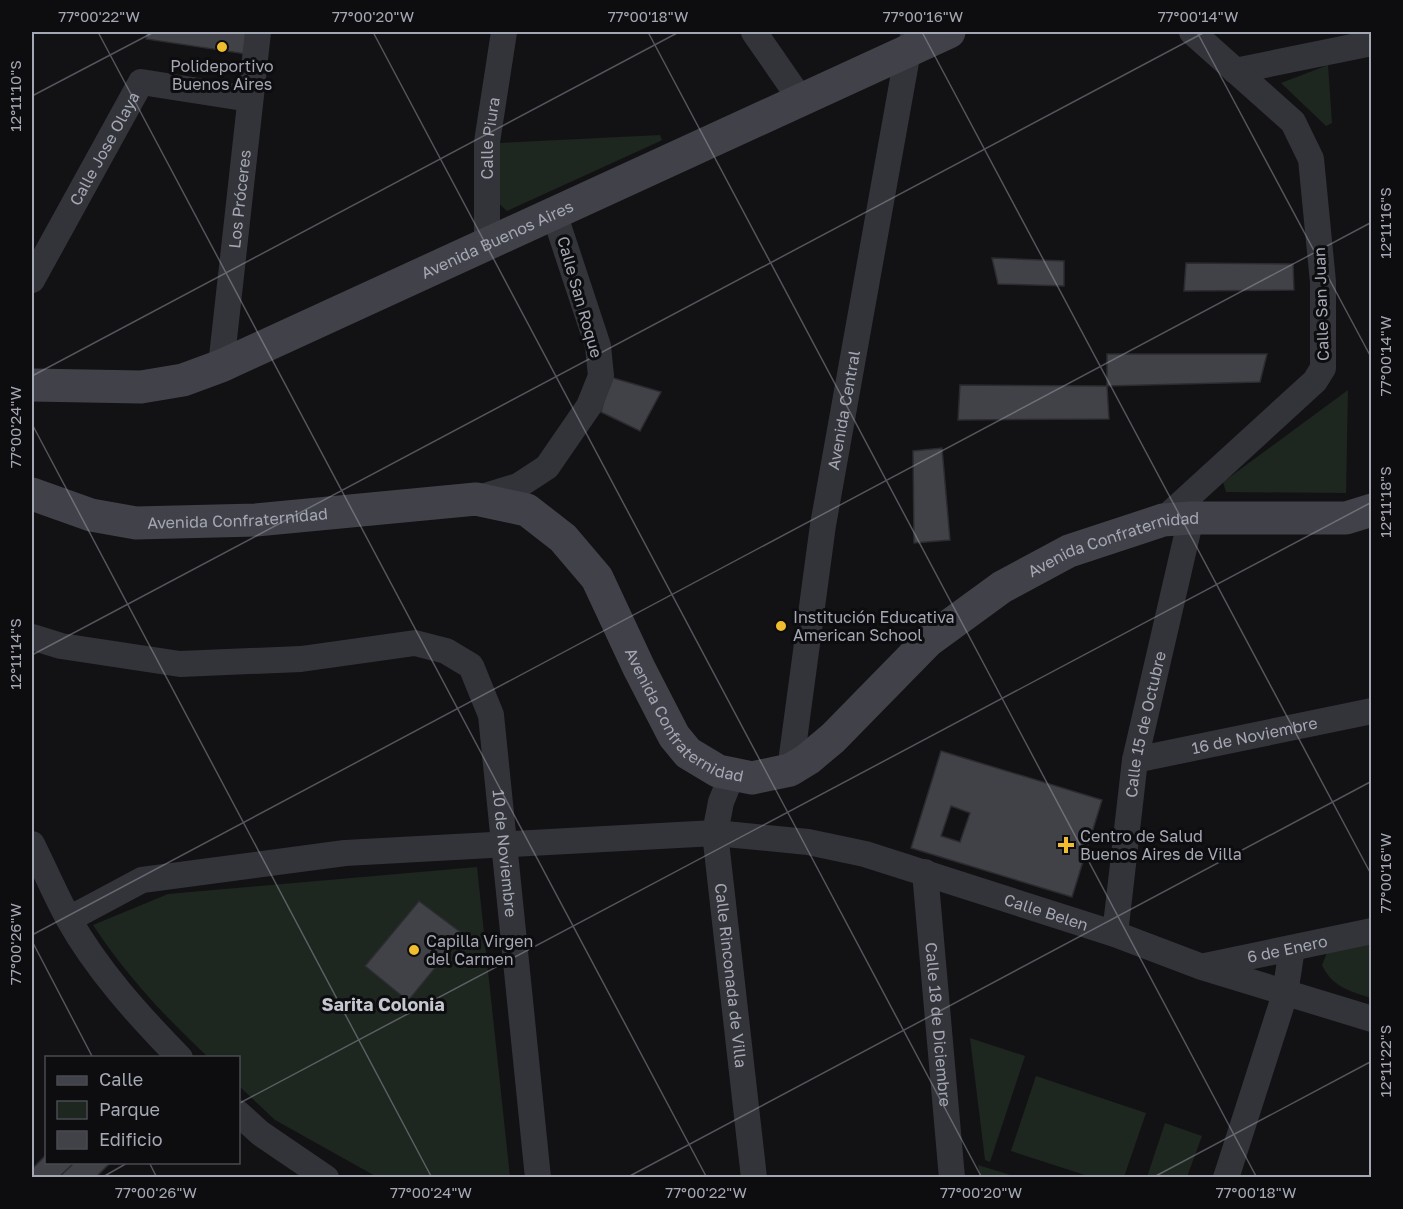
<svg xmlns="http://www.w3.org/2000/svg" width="1403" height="1209" font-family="'Golos Text',sans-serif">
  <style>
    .green { fill: #1e2620 }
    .building { fill: #414247; stroke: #2c2c30; stroke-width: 1.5; fill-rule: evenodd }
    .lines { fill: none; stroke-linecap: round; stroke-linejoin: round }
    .street { stroke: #333439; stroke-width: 26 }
    .secondary { stroke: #414249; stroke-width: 33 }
    .ticks { fill: none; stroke: #a4a7b4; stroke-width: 1.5; stroke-opacity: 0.45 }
    .poi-dot { fill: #f0bd2e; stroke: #0d0d0f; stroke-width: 2 }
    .labels { text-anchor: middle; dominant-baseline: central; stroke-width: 6; stroke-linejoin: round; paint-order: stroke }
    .poi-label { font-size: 16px; fill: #a4a7b4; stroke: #0d0d0f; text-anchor: start }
    .street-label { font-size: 16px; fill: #a4a7b4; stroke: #0d0d0f }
    .neighbourhood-label { font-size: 18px; font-weight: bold; fill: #c5c7d0; stroke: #0d0d0f }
    .neatline { fill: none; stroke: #a4a7b4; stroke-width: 2 }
    .ticks-label { font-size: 15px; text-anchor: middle; fill: #a4a7b4 }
  </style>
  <rect width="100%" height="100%" fill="#121214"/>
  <path class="green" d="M1328,65L1332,123L1326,126L1281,83Z
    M660,135L662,140L656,143L507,211L495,200L500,143Z
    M1348,390L1346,493L1226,492L1223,482Z
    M477,867L510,1177H377L275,1120L239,1086L238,1058L208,1057C164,1016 126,975 93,925L168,894Z
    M1371,934V998C1350,991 1332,987 1322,965L1328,950Z
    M970,1038L1025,1056L990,1162L985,1160Z
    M1036,1076L1146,1113L1124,1177H1091L1011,1151Z
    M1165,1123L1202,1136L1187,1177H1147Z
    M978,1165L1017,1177H980Z"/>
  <path class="building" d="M148,32H249L246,54L146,39Z
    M992,258L1064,261V286L998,284Z
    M1186,263L1293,264L1294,290L1184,291Z
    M1107,354H1267L1260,382L1107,386Z
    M610,377L661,392L640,431L601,412Z
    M960,385L1107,386L1109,419L958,420Z
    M942,448L950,540L914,543L913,451Z
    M941,751L1102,800L1072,897L911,848ZM951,806L970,813L960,842L941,836Z
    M419,901L463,934L408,1001L365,966Z
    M46,1155V1162H75L58,1178H34L32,1169Z
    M75,1162H111L95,1178H58Z"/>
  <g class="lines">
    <g class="street">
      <path d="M754,32L801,100"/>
      <path d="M1235,71L1372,43"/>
      <path id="s1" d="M487,244V142L504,32"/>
      <path id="s2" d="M32,280L141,82L250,99"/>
      <path id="s3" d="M221,366L258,32"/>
      <path d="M476,499L518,486L547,467L589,406L601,376L598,346L554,213"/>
      <path d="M1163,520L1315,381L1323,368V282L1311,159L1293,122L1192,32"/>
      <path id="s4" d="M32,637L61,646L180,664L301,659L415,643L446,651L471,666L491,715L538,1178"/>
      <path id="s5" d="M1135,760L1372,711"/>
      <path id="s6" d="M790,770L823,525L908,51L913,37"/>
      <path id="s7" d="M732,775L721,802L715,833L754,1178"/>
      <path d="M32,844C44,868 55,894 68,918C97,970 139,1016 180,1058"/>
      <path id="s8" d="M925,872L952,1178"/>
      <path id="s9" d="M69,919L142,880L345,853L715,833L808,842L865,854L1115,934L1202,967L1372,1019"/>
      <path id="s10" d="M1115,934L1135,760L1191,518"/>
      <path id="s11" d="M1205,966L1372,931"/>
      <path d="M238,1113L260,1133L326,1178"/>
      <path d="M1226,1178L1285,994L1292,948"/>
    </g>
    <g class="secondary">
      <path id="s12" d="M32,385L141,387L183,380L221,366L949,32"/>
      <path id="s13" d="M32,494L91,515L136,523L256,520L476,499L527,510L563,538L597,578L639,668L674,736L688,753L718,771L752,778L790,770L808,759L833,738L928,641L1002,587L1069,551L1163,520L1191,518H1346L1372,510"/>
    </g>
  </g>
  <path class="ticks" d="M98,32L707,1178M373,32L982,1178M648,32L1257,1178M922,32L1372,876M1197,32L1372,359M32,96L154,32M32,376L679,32M32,424L432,1178M32,655L1205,32M32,935L1372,222M32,941L93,1058M238,1104L1372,502M149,1162L157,1178M101,1178L129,1162M626,1178L1372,781M1152,1178L1372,1061"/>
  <g class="poi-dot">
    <circle cx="222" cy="47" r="6"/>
    <circle cx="781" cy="626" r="6"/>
    <path d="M1063 836h6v6h6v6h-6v6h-6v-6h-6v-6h6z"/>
    <circle cx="414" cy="950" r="6"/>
  </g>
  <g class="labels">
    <g class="poi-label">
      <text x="222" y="66" text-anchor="middle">Polideportivo<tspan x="222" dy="18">Buenos Aires</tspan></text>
      <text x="793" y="617">Institución Educativa<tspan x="793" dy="18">American School</tspan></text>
      <text x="1080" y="836">Centro de Salud<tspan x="1080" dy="18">Buenos Aires de Villa</tspan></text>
      <text x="426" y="941">Capilla Virgen<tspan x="426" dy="18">del Carmen</tspan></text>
    </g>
    <g class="street-label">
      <text stroke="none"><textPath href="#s1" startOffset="106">Calle Piura</textPath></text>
      <text stroke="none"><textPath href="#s2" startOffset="150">Calle Jose Olaya</textPath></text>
      <text stroke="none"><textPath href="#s3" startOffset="168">Los Próceres</textPath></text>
      <text stroke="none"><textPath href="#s12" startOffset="496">Avenida Buenos Aires</textPath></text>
      <text transform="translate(580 297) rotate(74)">Calle San Roque</text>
      <text transform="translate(1321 304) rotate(-92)">Calle San Juan</text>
      <text stroke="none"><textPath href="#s6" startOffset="364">Avenida Central</textPath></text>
      <text stroke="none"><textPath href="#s13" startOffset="210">Avenida Confraternidad</textPath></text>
      <text stroke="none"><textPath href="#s13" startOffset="1308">Avenida Confraternidad</textPath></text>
      <text stroke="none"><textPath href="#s13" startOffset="768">Avenida Confraternidad</textPath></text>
      <text stroke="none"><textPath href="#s10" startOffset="212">Calle 15 de Octubre</textPath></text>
      <text stroke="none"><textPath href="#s5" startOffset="122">16 de Noviembre</textPath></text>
      <text stroke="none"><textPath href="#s4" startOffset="640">10 de Noviembre</textPath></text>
      <text stroke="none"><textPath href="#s9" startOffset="1000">Calle Belen</textPath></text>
      <text stroke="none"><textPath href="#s11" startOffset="84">6 de Enero</textPath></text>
      <text stroke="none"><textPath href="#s7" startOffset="204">Calle Rinconada de Villa</textPath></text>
      <text stroke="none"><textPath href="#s8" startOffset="153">Calle 18 de Diciembre</textPath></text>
    </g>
    <g class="neighbourhood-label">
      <text x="383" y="1004">Sarita Colonia</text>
    </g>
  </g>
  <rect width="1403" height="1209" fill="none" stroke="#0d0d0f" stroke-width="66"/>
  <rect x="45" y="1056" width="195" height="108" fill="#0d0d0f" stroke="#494b51" stroke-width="1.5"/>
  <rect x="57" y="1076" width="30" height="9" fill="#414249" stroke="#494b51" stroke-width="1.5"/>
  <text x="99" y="1086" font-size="18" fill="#a4a7b4">Calle</text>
  <rect x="57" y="1101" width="30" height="18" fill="#1e2620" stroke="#494b51" stroke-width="1.5"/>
  <text x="99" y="1116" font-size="18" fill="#a4a7b4">Parque</text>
  <rect x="57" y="1131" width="30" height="18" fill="#414247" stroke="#494b51" stroke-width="1.5"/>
  <text x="99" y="1146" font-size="18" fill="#a4a7b4">Edificio</text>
  <rect x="33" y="33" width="1337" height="1143" class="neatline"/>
  <g class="ticks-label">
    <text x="99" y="22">77°00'22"W</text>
    <text x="373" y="22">77°00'20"W</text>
    <text x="648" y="22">77°00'18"W</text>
    <text x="923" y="22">77°00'16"W</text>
    <text x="1198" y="22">77°00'14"W</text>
    <text transform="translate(16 96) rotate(-90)" y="5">12°11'10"S</text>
    <text transform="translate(1386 223) rotate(-90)" y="5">12°11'16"S</text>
    <text transform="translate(1386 356) rotate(-90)" y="5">77°00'14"W</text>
    <text transform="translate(16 427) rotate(-90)" y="5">77°00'24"W</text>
    <text transform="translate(1386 502) rotate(-90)" y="5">12°11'18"S</text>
    <text transform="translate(16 654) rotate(-90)" y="5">12°11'14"S</text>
    <text transform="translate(1386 873) rotate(-90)" y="5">77°00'16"W</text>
    <text transform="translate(16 944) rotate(-90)" y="5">77°00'26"W</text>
    <text transform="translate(1386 1061) rotate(-90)" y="5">12°11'22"S</text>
    <text x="156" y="1198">77°00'26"W</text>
    <text x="431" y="1198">77°00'24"W</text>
    <text x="706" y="1198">77°00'22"W</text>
    <text x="981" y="1198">77°00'20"W</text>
    <text x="1256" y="1198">77°00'18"W</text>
  </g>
</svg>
